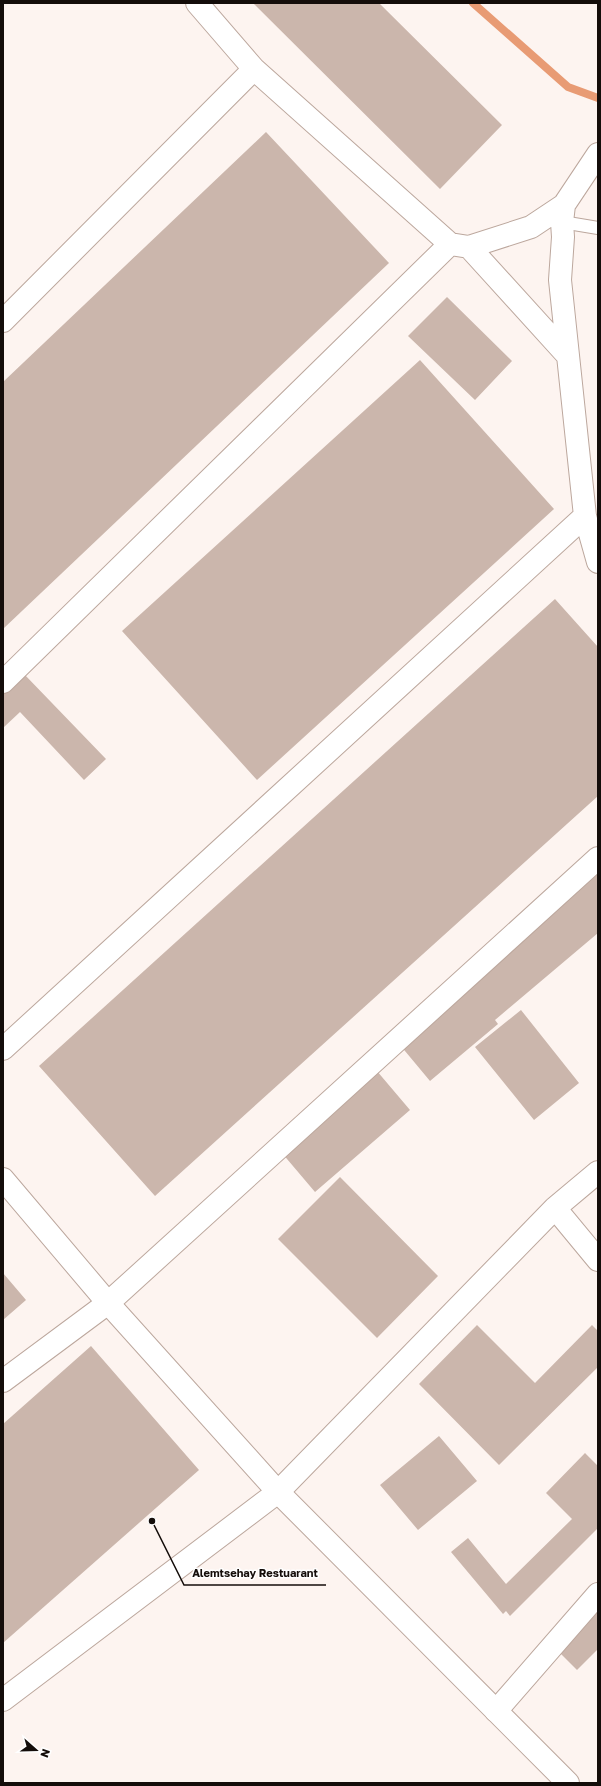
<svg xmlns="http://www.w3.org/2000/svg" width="601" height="1786" font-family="'Golos Text',sans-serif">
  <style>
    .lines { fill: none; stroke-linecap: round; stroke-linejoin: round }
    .stream { stroke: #e89b74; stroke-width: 8 }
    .building { fill: #cbb6ac }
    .service-casing { stroke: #bca79d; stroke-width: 14 }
    .minor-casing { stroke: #bca79d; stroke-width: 24 }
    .tertiary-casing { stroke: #bca79d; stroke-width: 24 }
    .service { stroke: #fff; stroke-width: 12 }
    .minor { stroke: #fff; stroke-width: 22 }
    .tertiary { stroke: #fff; stroke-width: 22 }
    .leader { fill: none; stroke: #140d0a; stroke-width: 1.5 }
    .callout-dot { fill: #140d0a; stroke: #fff; stroke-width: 1.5 }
    .callout-label { font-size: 11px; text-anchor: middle; font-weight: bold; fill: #140d0a; stroke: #fff; stroke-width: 3; stroke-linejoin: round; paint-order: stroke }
  </style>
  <rect width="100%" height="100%" fill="#fdf4f0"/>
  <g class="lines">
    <path class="stream" d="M473,3L568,87L598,98"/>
  </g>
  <path class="building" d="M253,3H379L502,125L440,189Z
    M266,132L389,263L3,629V382Z
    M447,297L512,361L475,400L408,336Z
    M420,360L554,509L257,780L122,631Z
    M555,599L598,647V796L155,1196L39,1066Z
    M24,674L106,759L84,780L20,712L3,728V694Z
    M598,867V933L495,1020L498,1024L430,1081L400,1045Z
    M521,1010L579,1083L534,1120L475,1047Z
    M371,1064L410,1110L315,1192L276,1146Z
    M340,1177L438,1276L377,1338L278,1239Z
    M3,1273L26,1300L3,1320Z
    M477,1325L535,1383L592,1325L598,1331V1367L499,1465L419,1384Z
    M91,1346L199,1470L3,1643V1424Z
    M439,1436L477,1481L418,1530L380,1485Z
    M585,1453L598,1466V1528L510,1616L506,1611L503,1614L451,1552L468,1538L506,1584L572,1519L546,1493Z
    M598,1601V1649L577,1670L553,1646Z"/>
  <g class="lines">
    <g class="service-casing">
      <path id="service" d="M562,222L598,228"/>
    </g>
    <g class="minor-casing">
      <path id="minor" d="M197,3L254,69L450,244L469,247L531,227L564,205L598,154
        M564,205L562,222L563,237L560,280L585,516L598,562
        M469,247L568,356
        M3,321L254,69
        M3,682L450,244
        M3,1049L585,516
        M555,1208L598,1260
        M3,1381L108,1303L598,858
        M3,1700L278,1492L555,1208L598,1172
        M496,1711L598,1594"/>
    </g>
    <g class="tertiary-casing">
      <path id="tertiary" d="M3,1179L108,1303L278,1492L568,1783"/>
    </g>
    <use href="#service" class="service"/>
    <use href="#minor" class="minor"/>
    <use href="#tertiary" class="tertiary"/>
  </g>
  <path class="leader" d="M152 1521L184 1585H326"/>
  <circle class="callout-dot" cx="152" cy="1521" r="4"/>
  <g class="callout-label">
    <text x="255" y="1577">Alemtsehay Restuarant</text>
  </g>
  <rect width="601" height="1786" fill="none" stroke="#140d0a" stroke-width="8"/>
  <g transform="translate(36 1750) rotate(110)" stroke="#ffffff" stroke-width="3" paint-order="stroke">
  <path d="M0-3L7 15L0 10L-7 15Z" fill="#140d0a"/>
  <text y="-6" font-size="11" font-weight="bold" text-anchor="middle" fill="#140d0a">N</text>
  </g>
</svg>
